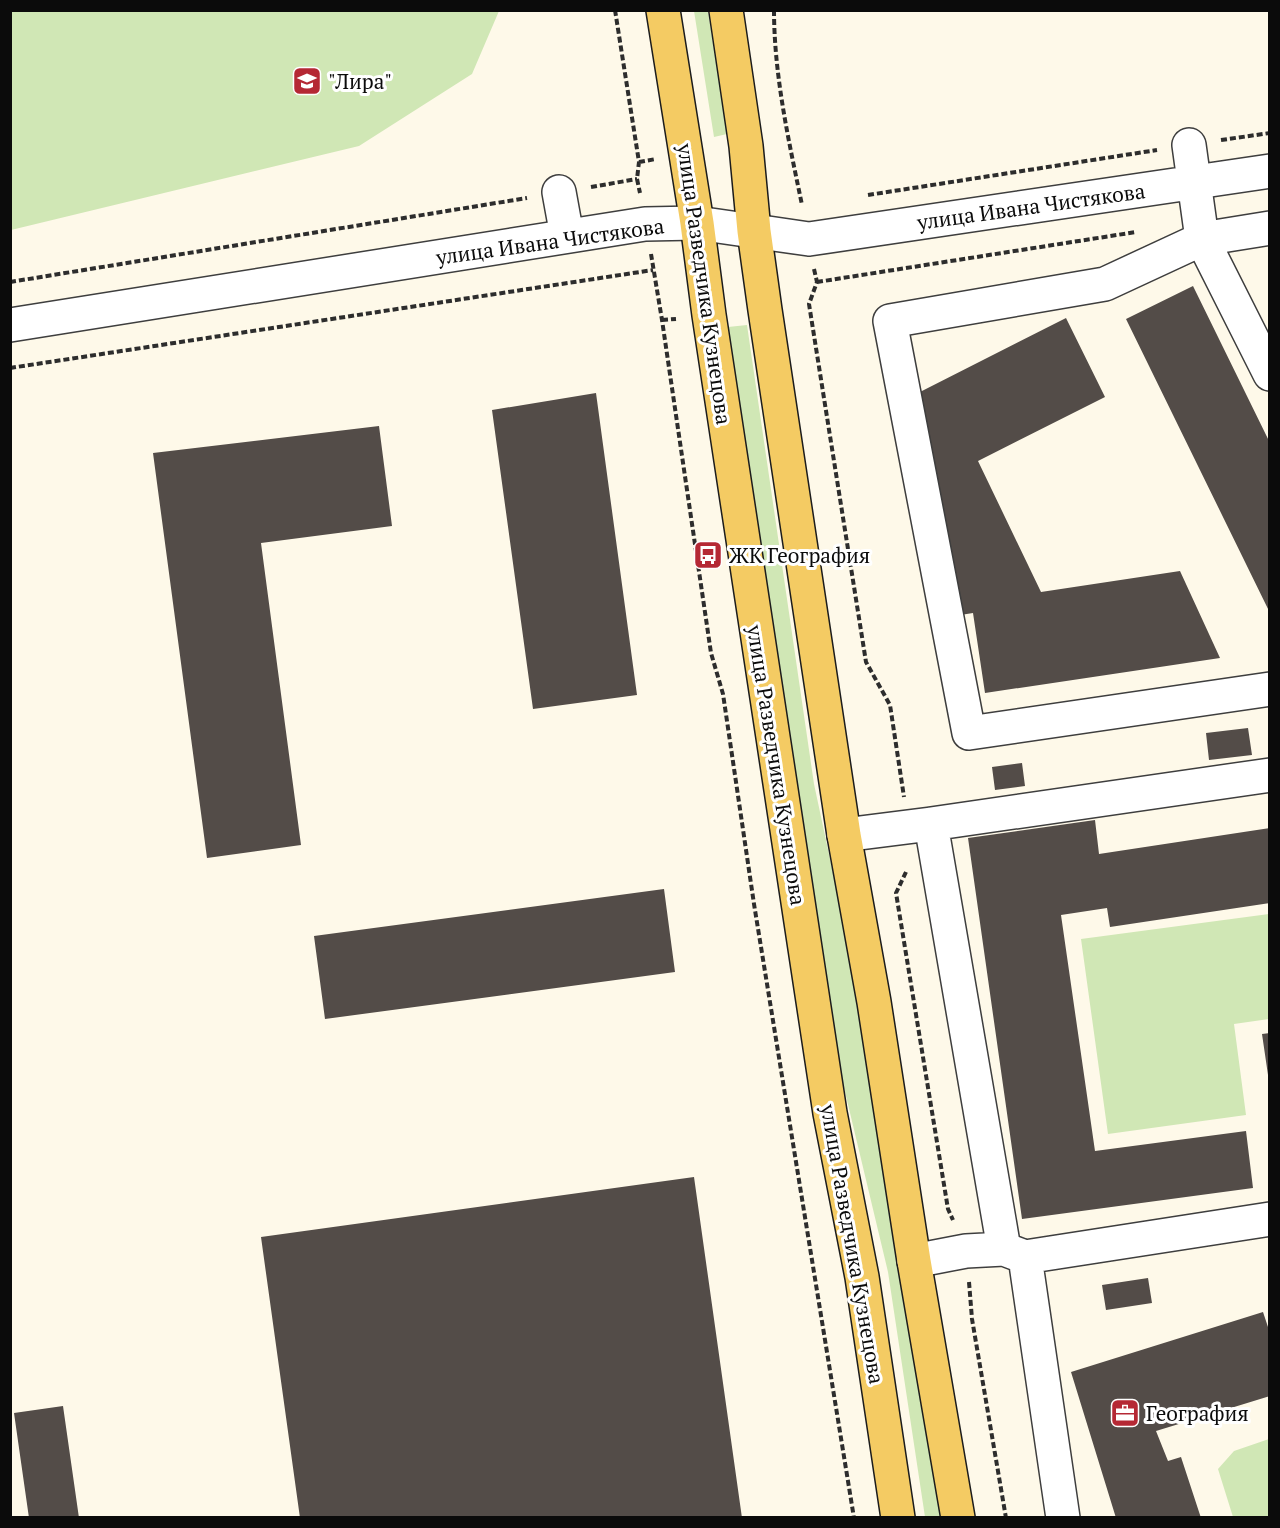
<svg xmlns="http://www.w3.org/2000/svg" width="1280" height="1528" font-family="'PT Serif',serif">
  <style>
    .green { fill: #d0e7b5 }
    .building { fill: #534c48 }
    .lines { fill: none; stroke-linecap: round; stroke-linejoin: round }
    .minor-casing { stroke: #3e3e3e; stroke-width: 36 }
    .major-casing { stroke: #1c1c1c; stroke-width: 36 }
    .path { stroke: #2d2d2d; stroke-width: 4; stroke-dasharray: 6 3; stroke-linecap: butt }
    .minor { stroke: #fff; stroke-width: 33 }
    .major { stroke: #f4cb63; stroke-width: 33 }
    .labels { text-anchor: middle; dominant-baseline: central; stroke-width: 6; stroke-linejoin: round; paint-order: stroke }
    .poi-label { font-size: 21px; fill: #0b0b0b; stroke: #fff; text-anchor: start }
    .street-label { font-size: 21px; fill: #0b0b0b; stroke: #fff }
  </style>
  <rect width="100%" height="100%" fill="#fef9e9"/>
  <path class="green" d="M11,10H499V11L472,74L359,146L11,230Z
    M694,11H708L727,134L714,137Z
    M747,325L814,784L855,976L942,1517H925L888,1272L840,1071L728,327Z
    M1269,914V1019L1234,1024L1246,1115L1108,1134L1081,939Z
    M1269,1439V1517H1233L1218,1469L1234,1451Z"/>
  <path class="building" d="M1193,286L1270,443V613L1126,319Z
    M1066,318L1105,397L978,461L1041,592L1180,571L1220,658L985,693L973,613L954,616L918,393Z
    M596,393L637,695L533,709L492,410Z
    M379,426L392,526L261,543L301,845L207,858L153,453Z
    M1248,728L1252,755L1209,760L1206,733Z
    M1022,763L1025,786L995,790L992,767Z
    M1095,820L1099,854L1270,828V903L1110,927L1107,908L1061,915L1095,1151L1246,1131L1253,1188L1022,1219L968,838Z
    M664,889L675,972L325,1019L314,936Z
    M1270,1033V1075H1268L1262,1034Z
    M694,1177L742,1518H300L261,1237Z
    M1148,1278L1152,1303L1106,1310L1102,1285Z
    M1263,1312L1270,1333V1396L1156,1431L1168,1461L1181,1457L1201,1518H1116L1071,1372Z
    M63,1406L79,1518H29L14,1413Z"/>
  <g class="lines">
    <g class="minor-casing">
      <path id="minor" d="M1189,145L1202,239L1105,284L890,321L969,733L1270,689
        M559,192L567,236
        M1270,228L1202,239L1270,374
        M10,325L645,224L697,223L809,239L1270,171
        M844,835L931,824
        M1025,1257L1004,1249L931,824L1270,775
        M914,1261L966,1251L1004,1249
        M1063,1518L1025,1257L1270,1219"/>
    </g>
    <g class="major-casing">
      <path id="major" d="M663,10L697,223L709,315L830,1113L862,1277L898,1518
        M726,10L746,146L754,231L765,310L844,835L874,1002L914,1261L958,1518"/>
    </g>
    <path class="path" d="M615,10L639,162L637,179L640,193
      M774,10C774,76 789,142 802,205
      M1221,140L1270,133
      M639,162L656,159
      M591,187L637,179
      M868,195L1157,150
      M651,254L662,320L711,653L723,694L754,904L854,1518
      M814,269L817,282L809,304L866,662L890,705L904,797
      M10,282L527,198
      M817,282L1136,232
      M662,320L676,319
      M10,368L653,270
      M906,872L896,893L948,1209L953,1220
      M969,1282L972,1319L1006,1518"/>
    <use href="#minor" class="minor"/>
    <use href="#major" class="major"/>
  </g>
  <defs>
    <g id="school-square" transform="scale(1.5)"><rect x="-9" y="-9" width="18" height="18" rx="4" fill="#b52834" stroke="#fff"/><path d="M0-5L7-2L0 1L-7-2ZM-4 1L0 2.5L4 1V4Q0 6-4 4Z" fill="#fff"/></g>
    <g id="bus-square" transform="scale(1.5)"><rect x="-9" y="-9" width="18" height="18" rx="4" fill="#b52834" stroke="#fff"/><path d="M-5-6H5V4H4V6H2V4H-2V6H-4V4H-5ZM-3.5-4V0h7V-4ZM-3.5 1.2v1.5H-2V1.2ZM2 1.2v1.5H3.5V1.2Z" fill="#fff"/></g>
    <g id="office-square" transform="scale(1.5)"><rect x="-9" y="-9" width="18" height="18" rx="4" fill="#b52834" stroke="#fff"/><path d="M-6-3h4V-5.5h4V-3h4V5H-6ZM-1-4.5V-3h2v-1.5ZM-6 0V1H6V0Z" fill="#fff"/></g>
  </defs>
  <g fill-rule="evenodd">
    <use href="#school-square" x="307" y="81"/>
    <use href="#bus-square" x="708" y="555"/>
    <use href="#office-square" x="1125" y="1413"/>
  </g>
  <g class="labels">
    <g class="poi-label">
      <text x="328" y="81">"Лира"</text>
      <text x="729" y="555">ЖК География</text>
      <text x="1146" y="1413">География</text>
    </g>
    <g class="street-label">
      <text transform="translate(1031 206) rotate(-8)">улица Ивана Чистякова</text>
      <text transform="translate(550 241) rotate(-8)">улица Ивана Чистякова</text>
      <text transform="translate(705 284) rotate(82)">улица Разведчика Кузнецова</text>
      <text transform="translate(777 765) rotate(81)">улица Разведчика Кузнецова</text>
      <text transform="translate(853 1244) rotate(80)">улица Разведчика Кузнецова</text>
    </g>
  </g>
  <rect width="1280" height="1528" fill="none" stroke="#0b0b0b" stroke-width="24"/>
</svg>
